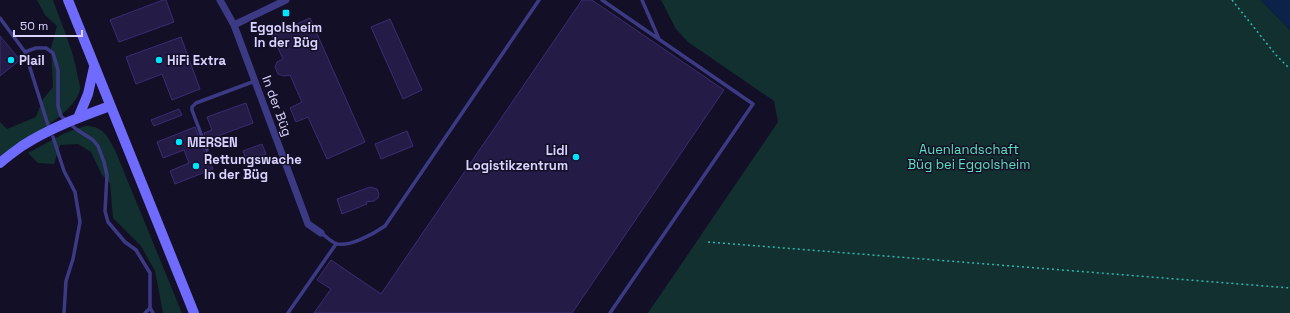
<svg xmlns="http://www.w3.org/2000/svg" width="1290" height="313" font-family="'Space Grotesk',sans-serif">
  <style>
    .green { fill: #12302f }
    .water { fill: #0c2248 }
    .building { fill: #241b47; stroke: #3b2d73 }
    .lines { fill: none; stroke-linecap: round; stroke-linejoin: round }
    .path { stroke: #2fb8b0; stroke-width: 1.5; stroke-dasharray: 2 3; stroke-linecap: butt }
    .lane { stroke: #3d3a85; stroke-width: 3.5 }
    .street { stroke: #3d3a85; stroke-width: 7 }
    .secondary { stroke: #6f6bff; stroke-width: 10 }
    .poi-dot { fill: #00e5ff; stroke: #130f26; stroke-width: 1.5 }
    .labels { text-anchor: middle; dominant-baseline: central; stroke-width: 3; stroke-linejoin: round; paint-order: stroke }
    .poi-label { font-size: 13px; font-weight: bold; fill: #d9d4ff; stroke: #130f26; text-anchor: start }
    .street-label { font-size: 13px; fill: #d9d4ff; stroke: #130f26 }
    .park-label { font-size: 13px; fill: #5fe0c0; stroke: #130f26 }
  </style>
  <rect width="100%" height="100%" fill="#130f26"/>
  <path class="green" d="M37,0H53C62,26 74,51 78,78C79,82 81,87 80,90C75,114 20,142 0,158V122L7,129L36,117L43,99L53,87L51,48L57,26L45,15Z
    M661,0H1261L1290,30V313H648L778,122L774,101L688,42L676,29Z
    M85,126C103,126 107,135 115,150L182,313H163L155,271L141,246L113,218L110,183L102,175L91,152L78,144L60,145L54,164L38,163L28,153L65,133Z"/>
  <path class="water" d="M1261,0H1290V30Z"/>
  <path class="building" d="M163,0H166L174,22L119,42L110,20Z
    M582,0H592L724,90L572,313H314L331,289L317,280L331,260L381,294Z
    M310,18L365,142L327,159L308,117L296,122L290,108L302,102L290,75L284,76L278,74L275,67L277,62L283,59L272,35Z
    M390,19L422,90L403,99L371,27Z
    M0,36L20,60L0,76Z
    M181,37L200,89L172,100L162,74L136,84L126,57Z
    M246,103L253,123L215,137V139L207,142L204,133L212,130L207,117Z
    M179,109L182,115L154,126L151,120Z
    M195,127L204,151L207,153L213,169L175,184L170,171L189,163L184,150L163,158L157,142Z
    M407,131L413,146L381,159L375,144Z
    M262,144L266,154L247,161L243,151Z
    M370,187L377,189L379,194L378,198L374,201L366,202L367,204L342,214L337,199Z"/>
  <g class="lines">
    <path class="path" d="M1232,0L1276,55L1290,69
      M708,242L1290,288"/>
    <path class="lane" d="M602,0L753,104L610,313
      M642,0L659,39
      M0,18L25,52L48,125
      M25,52L36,48H46L53,53L58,70V106L61,116L76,129L93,140L98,146L104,162L107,175L105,211L108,222L125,242L136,250L150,273V308L153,313
      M53,137L64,171L75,192L80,222L73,259L66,281L64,313
      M207,150L192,110V107L196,103L255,81
      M321,233C326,236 330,241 335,243C347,249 375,233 385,226L539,0
      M145,313L150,308
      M288,313L336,244"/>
    <path class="street" d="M220,0L234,25L308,224L321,233
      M234,25L286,0"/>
    <path class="secondary" d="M68,0L194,313
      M78,118L88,94L94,67
      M0,163C7,157 15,151 22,146C50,128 80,117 110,106"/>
  </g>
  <g class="poi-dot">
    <rect x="282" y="9" width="8" height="8" rx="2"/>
    <circle cx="11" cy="60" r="4"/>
    <circle cx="159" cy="60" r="4"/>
    <circle cx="179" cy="142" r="4"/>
    <circle cx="576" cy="157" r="4"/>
    <circle cx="196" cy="166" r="4"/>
  </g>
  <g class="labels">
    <g class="poi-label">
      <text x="286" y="27" text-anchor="middle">Eggolsheim<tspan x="286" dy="15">In der Büg</tspan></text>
      <text x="19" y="60">Plail</text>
      <text x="167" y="60">HiFi Extra</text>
      <text x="187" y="142">MERSEN</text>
      <text x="568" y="150" text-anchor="end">Lidl<tspan x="568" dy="15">Logistikzentrum</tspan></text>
      <text x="204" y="159">Rettungswache<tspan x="204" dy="15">In der Büg</tspan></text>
    </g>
    <g class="street-label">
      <text transform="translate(277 106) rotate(70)">In der Büg</text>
    </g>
    <g class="park-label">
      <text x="969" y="149">Auenlandschaft<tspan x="969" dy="15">Büg bei Eggolsheim</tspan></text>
    </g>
  </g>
  <path d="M14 30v6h68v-6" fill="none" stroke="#d9d4ff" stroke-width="2"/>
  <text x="20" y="30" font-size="12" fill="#d9d4ff" stroke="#130f26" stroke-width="3" paint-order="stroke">50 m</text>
</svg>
